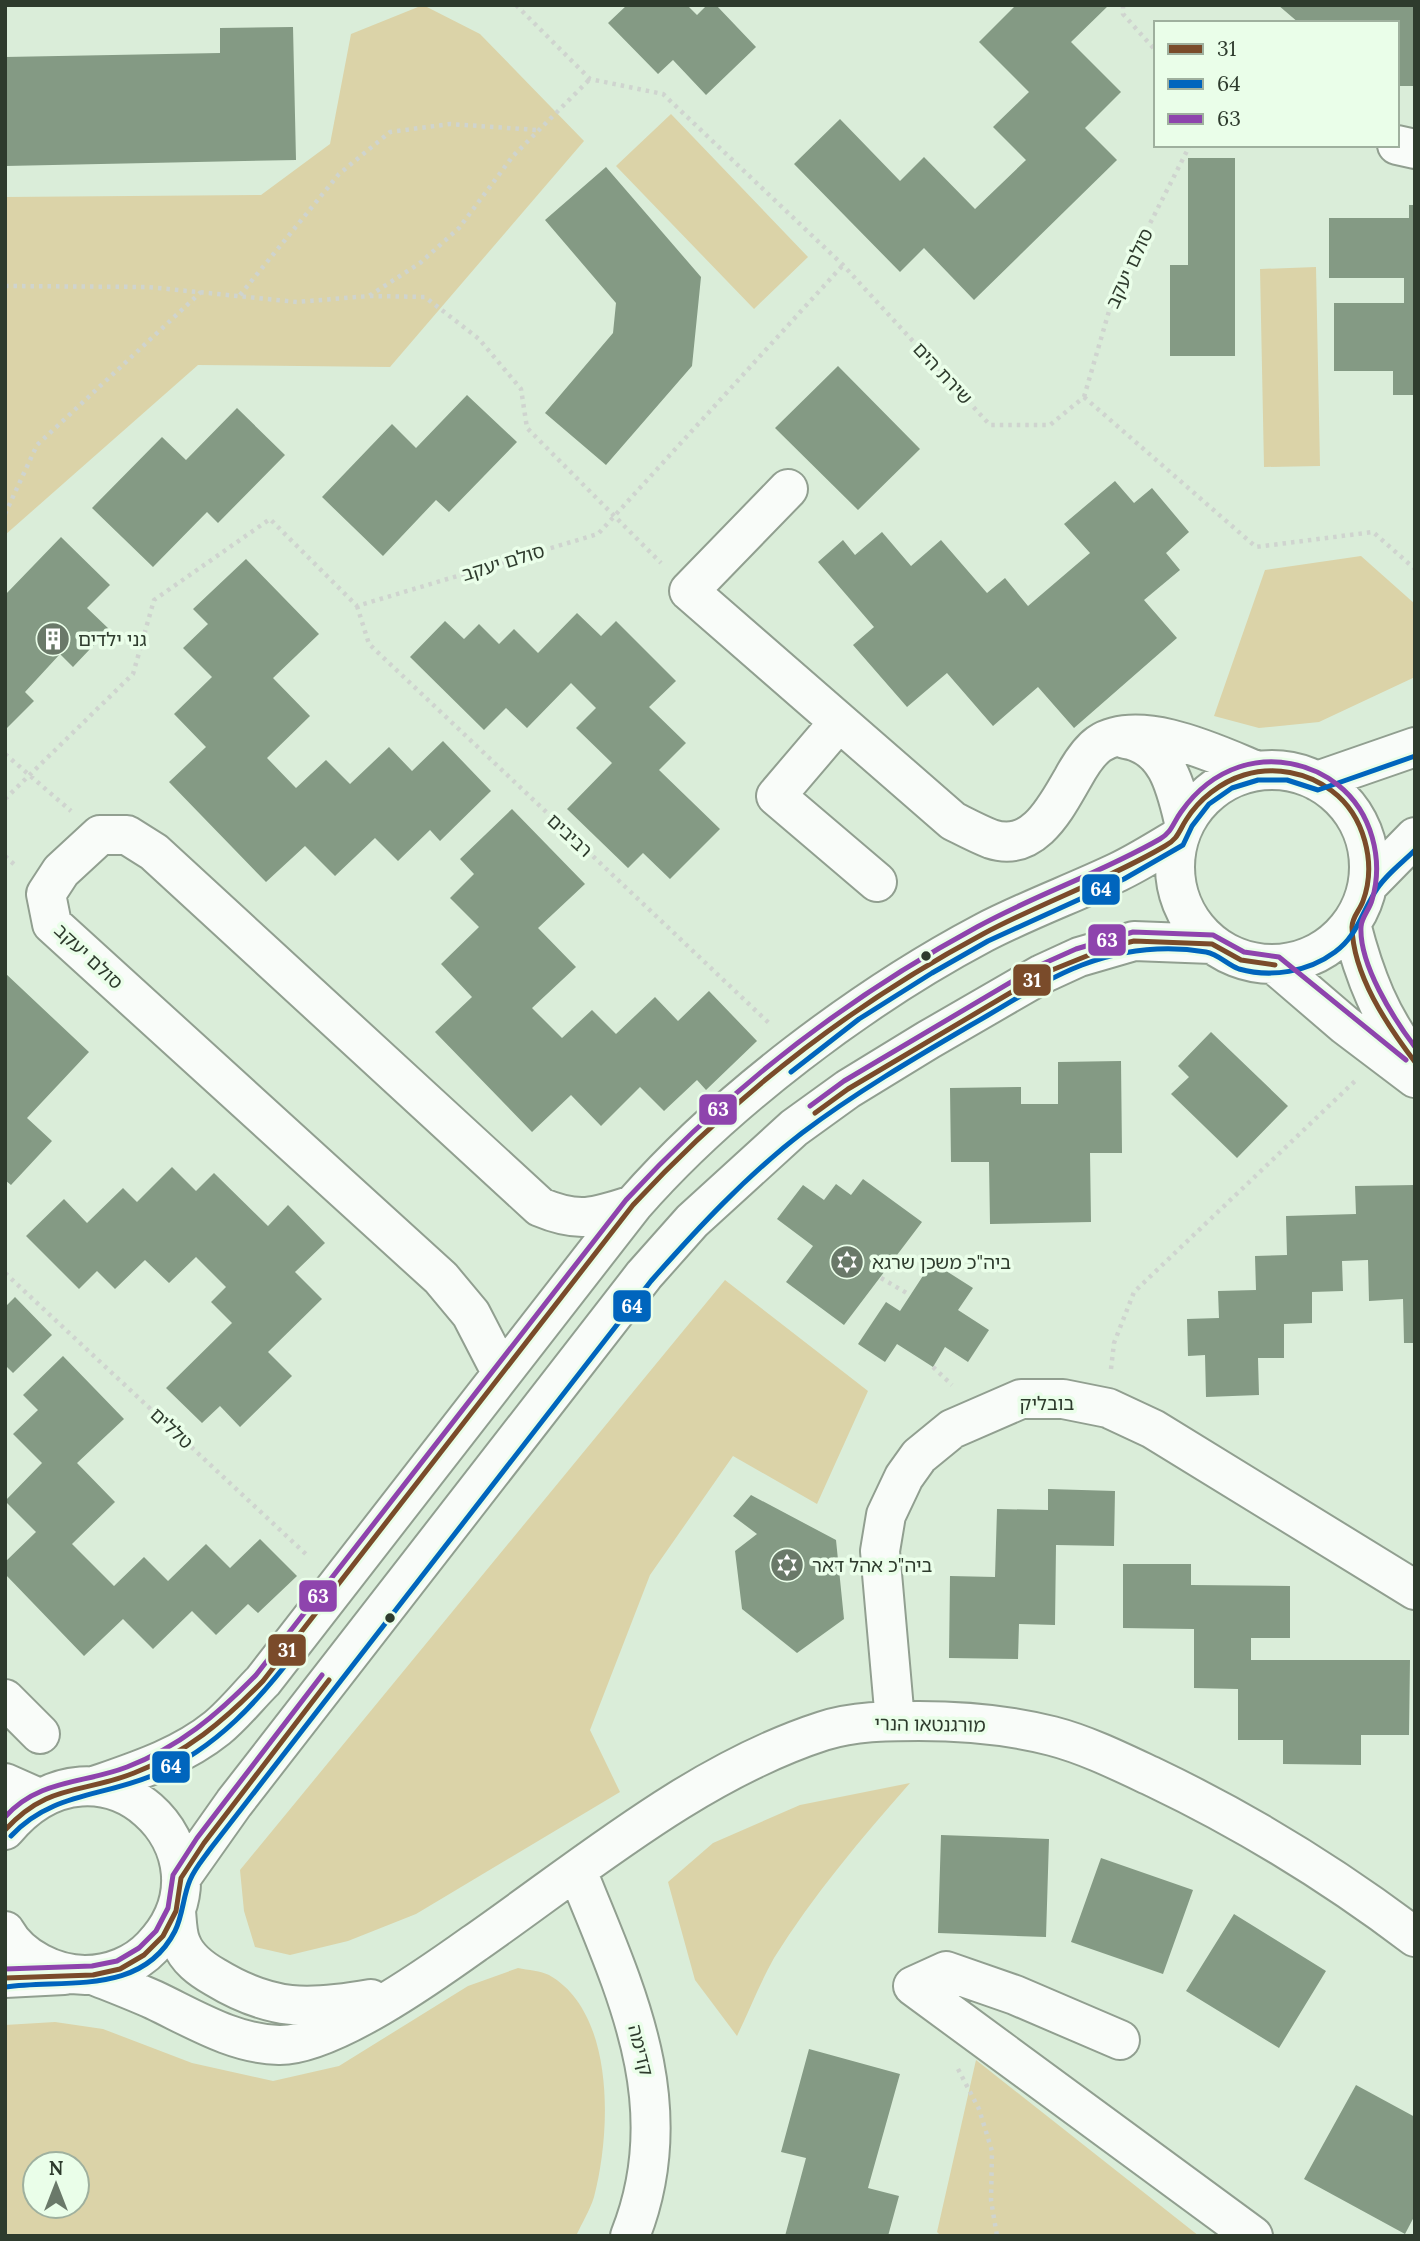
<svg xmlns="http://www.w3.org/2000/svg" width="1420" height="2241" font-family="Lora,'Noto Sans Hebrew',serif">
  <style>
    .green { fill: #dbd3a8; fill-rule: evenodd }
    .building { fill: #849a84 }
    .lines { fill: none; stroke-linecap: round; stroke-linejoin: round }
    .minor-casing { stroke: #919f90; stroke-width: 42 }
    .path { stroke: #cfd4cf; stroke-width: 4.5; stroke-dasharray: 3.5 5; stroke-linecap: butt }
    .minor { stroke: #f9fcf9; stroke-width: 38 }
    .bus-1-casing { stroke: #eafee9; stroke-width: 10 }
    .bus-2-casing { stroke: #eafee9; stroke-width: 10 }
    .bus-3-casing { stroke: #eafee9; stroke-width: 10 }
    .bus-1 { stroke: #7a4b2a; stroke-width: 5 }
    .bus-2 { stroke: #0065bd; stroke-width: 5 }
    .bus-3 { stroke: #8e44ad; stroke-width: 5 }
    .bus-dot { fill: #2e3b2d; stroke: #eafee9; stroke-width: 2.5 }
    .labels { text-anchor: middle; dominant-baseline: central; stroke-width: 7; stroke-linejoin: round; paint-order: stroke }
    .street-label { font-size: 19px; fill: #2e3b2d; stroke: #eafee9 }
    .poi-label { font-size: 19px; fill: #2e3b2d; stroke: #eafee9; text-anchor: start }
    .line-badge { stroke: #eafee9; stroke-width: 2.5 }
    .badge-label { font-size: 19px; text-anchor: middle; font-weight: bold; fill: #fff }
  </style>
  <rect width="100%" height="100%" fill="#daedd9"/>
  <path class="green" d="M423,5L480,34L584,141L390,367L198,365L5,535V197L261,195L330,144L351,34Z
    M671,114L808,257L754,309L616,166Z
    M1316,267L1320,466L1264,467L1260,269Z
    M1361,556L1415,604V677L1319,722L1259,728L1214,716L1265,570Z
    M725,1280L868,1391L817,1504L733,1456L650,1575L590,1730L620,1792L416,1914L348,1941L290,1955L255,1947L244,1911L240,1870Z
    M910,1783C861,1839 813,1895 774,1958C760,1983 749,2011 737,2036L695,1980L668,1882L713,1843L800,1805Z
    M518,1968C528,1970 541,1971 549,1975C616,2013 611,2133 594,2197C590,2210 582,2223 576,2236H5V2025L55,2022L103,2029L192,2063L273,2081L339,2066L468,1986ZM35,2164H77V2206H35Z
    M976,2060L1199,2236H941L937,2232Z"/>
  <path class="building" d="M627,5H687L697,15L707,5H716L756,47L706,95L673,60L658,74L608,23Z
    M1016,5H1109L1071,42L1121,92L1085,128L1117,160L974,300L924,248L900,272L794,164L840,119L900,181L924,157L975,209L1026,160L993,127L1029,92L979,42Z
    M1278,5H1415V86H1397V23H1299Z
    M293,27L296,160L5,166V57L220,53V28Z
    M1188,158H1235V356H1170V265H1188Z
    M606,167L701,277L692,366L606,465L545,413L613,333L616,303L545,220Z
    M1409,205H1415V395H1393V371H1334V303H1404V278H1329V218H1409Z
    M838,366L920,449L858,510L775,428Z
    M467,395L517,442L449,512L436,500L383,556L322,497L392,424L416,448Z
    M237,408L285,455L218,523L207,512L153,567L92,508L162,437L186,460Z
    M1115,481L1134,503L1152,488L1189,532L1166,553L1180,570L1144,600L1177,638L1074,728L1038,687L993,726L947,673L907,707L853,645L874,627L818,562L843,540L855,555L882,532L911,566L941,540L987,593L1005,578L1028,606L1090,553L1064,524Z
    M61,537L110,585L87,608L109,629L73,667L60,654L25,692L34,701L5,730V595Z
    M246,559L319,634L273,678L310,716L267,758L296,788L326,760L350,784L389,747L412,771L443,741L491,791L440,841L430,830L398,861L375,838L335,876L305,846L266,882L169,782L206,747L174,714L212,677L183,648L208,624L193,609Z
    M577,613L601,636L616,621L676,681L649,707L686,743L659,770L720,829L670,879L643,853L628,868L567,809L612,763L576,728L596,708L571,683L527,728L506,708L484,730L410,657L445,621L464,639L479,624L499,644L514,629L538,653Z
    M512,809L585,884L538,928L576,967L532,1008L562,1038L592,1010L616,1034L655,997L678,1021L709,991L757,1041L706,1090L697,1080L664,1111L640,1087L601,1126L571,1095L532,1132L435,1032L472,997L441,964L479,927L450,898L474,874L460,859Z
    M5,973L89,1052L27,1118L52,1141L11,1185L5,1180Z
    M1211,1032L1288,1106L1237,1158L1171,1094L1189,1077L1178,1066Z
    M1121,1061L1122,1153H1090L1091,1222L990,1224L989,1162H951L950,1088L1021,1087V1104H1058V1062Z
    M172,1167L196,1191L214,1173L268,1226L288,1205L325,1243L295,1272L322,1299L268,1352L292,1376L240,1427L220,1406L202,1423L166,1388L232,1323L211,1302L226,1287L196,1257L169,1283L145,1260L115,1289L97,1271L79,1289L26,1236L64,1199L87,1223L123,1188L137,1202Z
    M863,1179L922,1222L844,1325L786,1282L813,1246L777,1219L803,1185L824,1200L836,1184L851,1195Z
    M1415,1185V1343H1404L1403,1299L1369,1301L1368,1260L1342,1261L1343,1291L1312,1292V1323L1284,1324V1358H1258L1259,1395L1206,1397L1205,1355L1188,1356L1187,1319L1219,1318L1218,1291L1256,1290L1255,1256L1287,1255L1286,1216L1356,1214L1355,1186Z
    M932,1262L973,1288L958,1310L989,1330L968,1362L945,1347L933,1367L897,1344L885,1362L858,1344L886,1302L900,1311Z
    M15,1297L52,1335L13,1373L5,1365V1307Z
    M63,1356L124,1419L77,1463L115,1502L72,1544L114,1586L144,1557L168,1581L206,1544L230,1568L260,1539L297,1576L258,1613L248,1604L216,1635L192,1611L153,1649L123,1619L84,1656L5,1574V1562L36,1532L5,1501L42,1463L13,1434L38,1410L23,1395Z
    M1048,1489L1115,1491L1114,1546L1056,1545L1055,1625L1019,1624L1018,1659L949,1658L950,1576L995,1577L997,1509L1048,1510Z
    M751,1495L836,1540L844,1619L797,1653L742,1609L735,1551L757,1534L733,1516Z
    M1123,1564H1191V1585L1290,1586V1638H1251V1660H1410L1409,1735H1361V1765L1283,1764V1740H1238V1689L1194,1688V1629L1123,1628Z
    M941,1835L1049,1839L1046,1937L938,1933Z
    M1101,1858L1193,1890L1163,1974L1071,1942Z
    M1234,1914L1326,1971L1279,2048L1186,1991Z
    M809,2049L900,2074L868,2188L899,2196L888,2236H785L806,2158L781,2152Z
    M1356,2085L1415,2117V2215L1405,2234L1304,2179Z"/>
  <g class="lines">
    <g class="minor-casing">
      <path id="minor" d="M1397,145L1415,149
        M788,489L689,591L953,821C965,827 978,834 991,839C1034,853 1056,807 1073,778C1079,767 1089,751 1099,744C1140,717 1218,755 1257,771
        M839,722L776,796L877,882
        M1125,739C1167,745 1176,788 1184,822
        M1175 867a97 97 0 1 1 194 0a97 97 0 1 1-194 0Z
        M1317,781L1415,747
        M1368,885L1415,837
        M1351,924C1364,975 1381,1020 1415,1062
        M1275,965L1345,1025L1415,1078
        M501,1372L471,1314L441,1278L52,924L46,894L61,871L100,835H127L154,852L540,1207C578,1223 594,1218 633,1205
        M5,1699L40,1734
        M895,1721L880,1551L886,1515L904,1477L919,1456L952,1429L1021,1399H1063L1108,1408L1153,1429L1415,1590
        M5,1783L39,1798
        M94,1786C137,1771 181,1757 217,1728C234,1714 248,1696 263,1681L633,1205C723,1102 862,997 983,933C1027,910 1074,893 1118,872C1139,862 1159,849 1178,838
        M5,1830C100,1715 243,1853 152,1947C135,1965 110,1975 85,1975C55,1975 20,1958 5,1931
        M577,1871C626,1991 682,2106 630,2236
        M181,1878L234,1803L644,1275L692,1221L794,1128L848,1089L928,1040L1042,974L1079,957L1134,941L1212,944
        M176,1911C177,1921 177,1934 181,1943C187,1959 201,1969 215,1977C271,2011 308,2010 371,1999
        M93,1975C113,1983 134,1991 154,2000C194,2019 234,2044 279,2045C331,2046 433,1973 475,1943C584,1867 696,1772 823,1731C854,1721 887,1721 919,1721C963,1721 1009,1725 1052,1736C1087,1745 1123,1763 1155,1778C1247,1822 1333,1875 1415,1937
        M5,1978L64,1975
        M1120,2040L1015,1995L946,1971L913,1986L1253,2236"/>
    </g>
    <path class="path" d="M516,5L590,79L663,94L843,265L990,425H1050L1084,397
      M1123,5V14L1156,51
      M5,286L148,287L297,302L369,296L420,263L459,228L513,156L590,79
      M240,295L339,174L390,132L450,124L537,130
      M370,296L425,297L479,339L521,389L527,428L661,563
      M1084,397L1256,547L1373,532L1415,569
      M1084,397L1114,294L1190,145
      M5,514L37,445L201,292
      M357,606L369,644L771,1025
      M5,754L71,811
      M5,799L133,674L154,600L270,519L357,606L598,534L843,265
      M5,856L17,867
      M5,1273L309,1557
      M881,1278L910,1295
      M933,1367L952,1385
      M1111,1369L1114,1343L1134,1292L1355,1081
      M958,2069L979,2109L992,2151L991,2200L997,2236"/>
    <use href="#minor" class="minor"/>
    <g class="bus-1-casing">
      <path id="bus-1" d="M815,1113L848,1089L1042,974L1109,947L1134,941L1212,944L1241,960L1275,965
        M5,1830C48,1783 81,1794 134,1773C186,1753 224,1721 263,1681L633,1205C734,1096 852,1004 983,934C1043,902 1107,880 1165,846C1178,839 1179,831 1186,820C1199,799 1221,782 1244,775C1274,766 1307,772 1332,791C1364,815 1377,863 1363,901C1360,910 1352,917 1352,927C1353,975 1387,1025 1415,1062
        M5,1978L93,1975L120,1969L144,1955L163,1936L176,1911L181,1878L204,1843L329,1680"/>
    </g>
    <g class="bus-2-casing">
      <path id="bus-2" d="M791,1072L859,1019L932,973L988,941L1124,879L1183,845L1192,826L1209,804L1232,788L1258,780H1287L1318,790L1415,756
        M11,1836C52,1792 104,1797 156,1774C217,1748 259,1700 299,1648
        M6,1987C66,1979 142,1996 175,1931C183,1915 183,1896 190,1880C195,1868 204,1858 211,1848L651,1281C697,1229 746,1176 802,1133C855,1093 913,1059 971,1025C1007,1005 1043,980 1082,965C1122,950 1164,945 1206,952C1218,954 1228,965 1239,969C1271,978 1308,972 1335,952C1357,936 1361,914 1375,892C1384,876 1402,863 1415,850"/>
    </g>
    <g class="bus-3-casing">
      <path id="bus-3" d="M810,1106L844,1081L1038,966L1076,949L1133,932L1213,935L1244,952L1279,957L1406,1060
        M5,1817C39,1779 83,1784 127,1767C179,1747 217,1715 256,1675L626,1200C727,1090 846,998 977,927C1037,894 1101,873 1160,839C1172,832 1173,823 1181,812C1195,792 1215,775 1239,767C1273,756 1310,763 1338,785C1372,812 1384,860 1372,900C1370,909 1361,918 1361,927C1359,964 1393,1018 1415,1047
        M5,1969L92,1966L117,1961L139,1948L156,1931L168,1908L173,1875L197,1838L322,1675"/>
    </g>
    <use href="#bus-1" class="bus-1"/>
    <use href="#bus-2" class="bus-2"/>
    <use href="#bus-3" class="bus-3"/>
  </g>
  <defs>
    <g id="building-disc" transform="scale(1.75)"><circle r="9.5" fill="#6a7969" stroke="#eafee9"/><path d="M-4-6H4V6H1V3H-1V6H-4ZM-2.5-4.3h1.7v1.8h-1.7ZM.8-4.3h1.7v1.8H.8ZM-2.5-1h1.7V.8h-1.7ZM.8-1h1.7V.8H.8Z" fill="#fff"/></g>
    <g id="synagogue-disc" transform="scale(1.75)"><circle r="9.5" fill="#6a7969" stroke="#eafee9"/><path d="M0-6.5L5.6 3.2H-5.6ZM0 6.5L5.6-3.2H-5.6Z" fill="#fff"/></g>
  </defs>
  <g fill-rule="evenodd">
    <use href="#building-disc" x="53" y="639"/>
    <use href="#synagogue-disc" x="847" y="1262"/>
    <use href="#synagogue-disc" x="787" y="1565"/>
  </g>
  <g class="bus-dot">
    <circle cx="926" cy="956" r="6"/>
    <circle cx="390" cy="1618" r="6"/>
  </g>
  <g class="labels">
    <g class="street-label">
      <text transform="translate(1129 268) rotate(-65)">סולם יעקב</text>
      <text transform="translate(943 373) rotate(47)">שירת הים</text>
      <text transform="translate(503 562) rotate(-17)">סולם יעקב</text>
      <text transform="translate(570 835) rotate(43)">רביבים</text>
      <text transform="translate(89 956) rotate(43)">סולם יעקב</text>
      <text x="1047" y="1403">בובליק</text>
      <text transform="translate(172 1428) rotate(43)">טללים</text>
      <text transform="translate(930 1724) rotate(1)">מורגנטאו הנרי</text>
      <text transform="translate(641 2050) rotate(76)">קדימה</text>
    </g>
    <g class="poi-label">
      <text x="78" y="639">גני ילדים</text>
      <text x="872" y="1262">ביה"כ משכן שרגא</text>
      <text x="812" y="1565">ביה"כ אהל דאר</text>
    </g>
  </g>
  <g class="line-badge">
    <rect x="1081" y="873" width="40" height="33" rx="7" fill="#0065bd"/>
    <rect x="1087" y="923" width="40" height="34" rx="7" fill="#8e44ad"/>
    <rect x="1012" y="963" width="40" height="34" rx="7" fill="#7a4b2a"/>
    <rect x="698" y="1093" width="40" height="33" rx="7" fill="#8e44ad"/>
    <rect x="612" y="1289" width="40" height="34" rx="7" fill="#0065bd"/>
    <rect x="298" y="1579" width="40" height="34" rx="7" fill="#8e44ad"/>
    <rect x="267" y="1633" width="40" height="34" rx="7" fill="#7a4b2a"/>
    <rect x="151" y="1750" width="40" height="34" rx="7" fill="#0065bd"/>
  </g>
  <g class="badge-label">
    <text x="1101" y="896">64</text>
    <text x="1107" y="947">63</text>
    <text x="1032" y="987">31</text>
    <text x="718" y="1116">63</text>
    <text x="632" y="1313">64</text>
    <text x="318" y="1603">63</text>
    <text x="287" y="1657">31</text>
    <text x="171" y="1773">64</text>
  </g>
  <rect width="1420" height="2241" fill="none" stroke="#2e3b2d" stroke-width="14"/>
  <rect x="1154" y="21" width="245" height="126" fill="#eafee9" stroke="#9fb09e" stroke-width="2"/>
  <rect x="1168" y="44" width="35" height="10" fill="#7a4b2a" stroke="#9fb09e" stroke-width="2"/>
  <text x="1217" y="56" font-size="21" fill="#2e3b2d">31</text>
  <rect x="1168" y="79" width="35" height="10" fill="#0065bd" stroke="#9fb09e" stroke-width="2"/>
  <text x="1217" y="91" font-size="21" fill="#2e3b2d">64</text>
  <rect x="1168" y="114" width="35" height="10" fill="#8e44ad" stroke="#9fb09e" stroke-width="2"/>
  <text x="1217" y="126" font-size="21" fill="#2e3b2d">63</text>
  <g transform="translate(56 2185)"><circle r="33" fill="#eafee9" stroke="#9fb09e" stroke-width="2"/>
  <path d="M0-5L12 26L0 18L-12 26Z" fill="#6a7969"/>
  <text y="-10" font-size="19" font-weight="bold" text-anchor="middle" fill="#2e3b2d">N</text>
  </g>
</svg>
